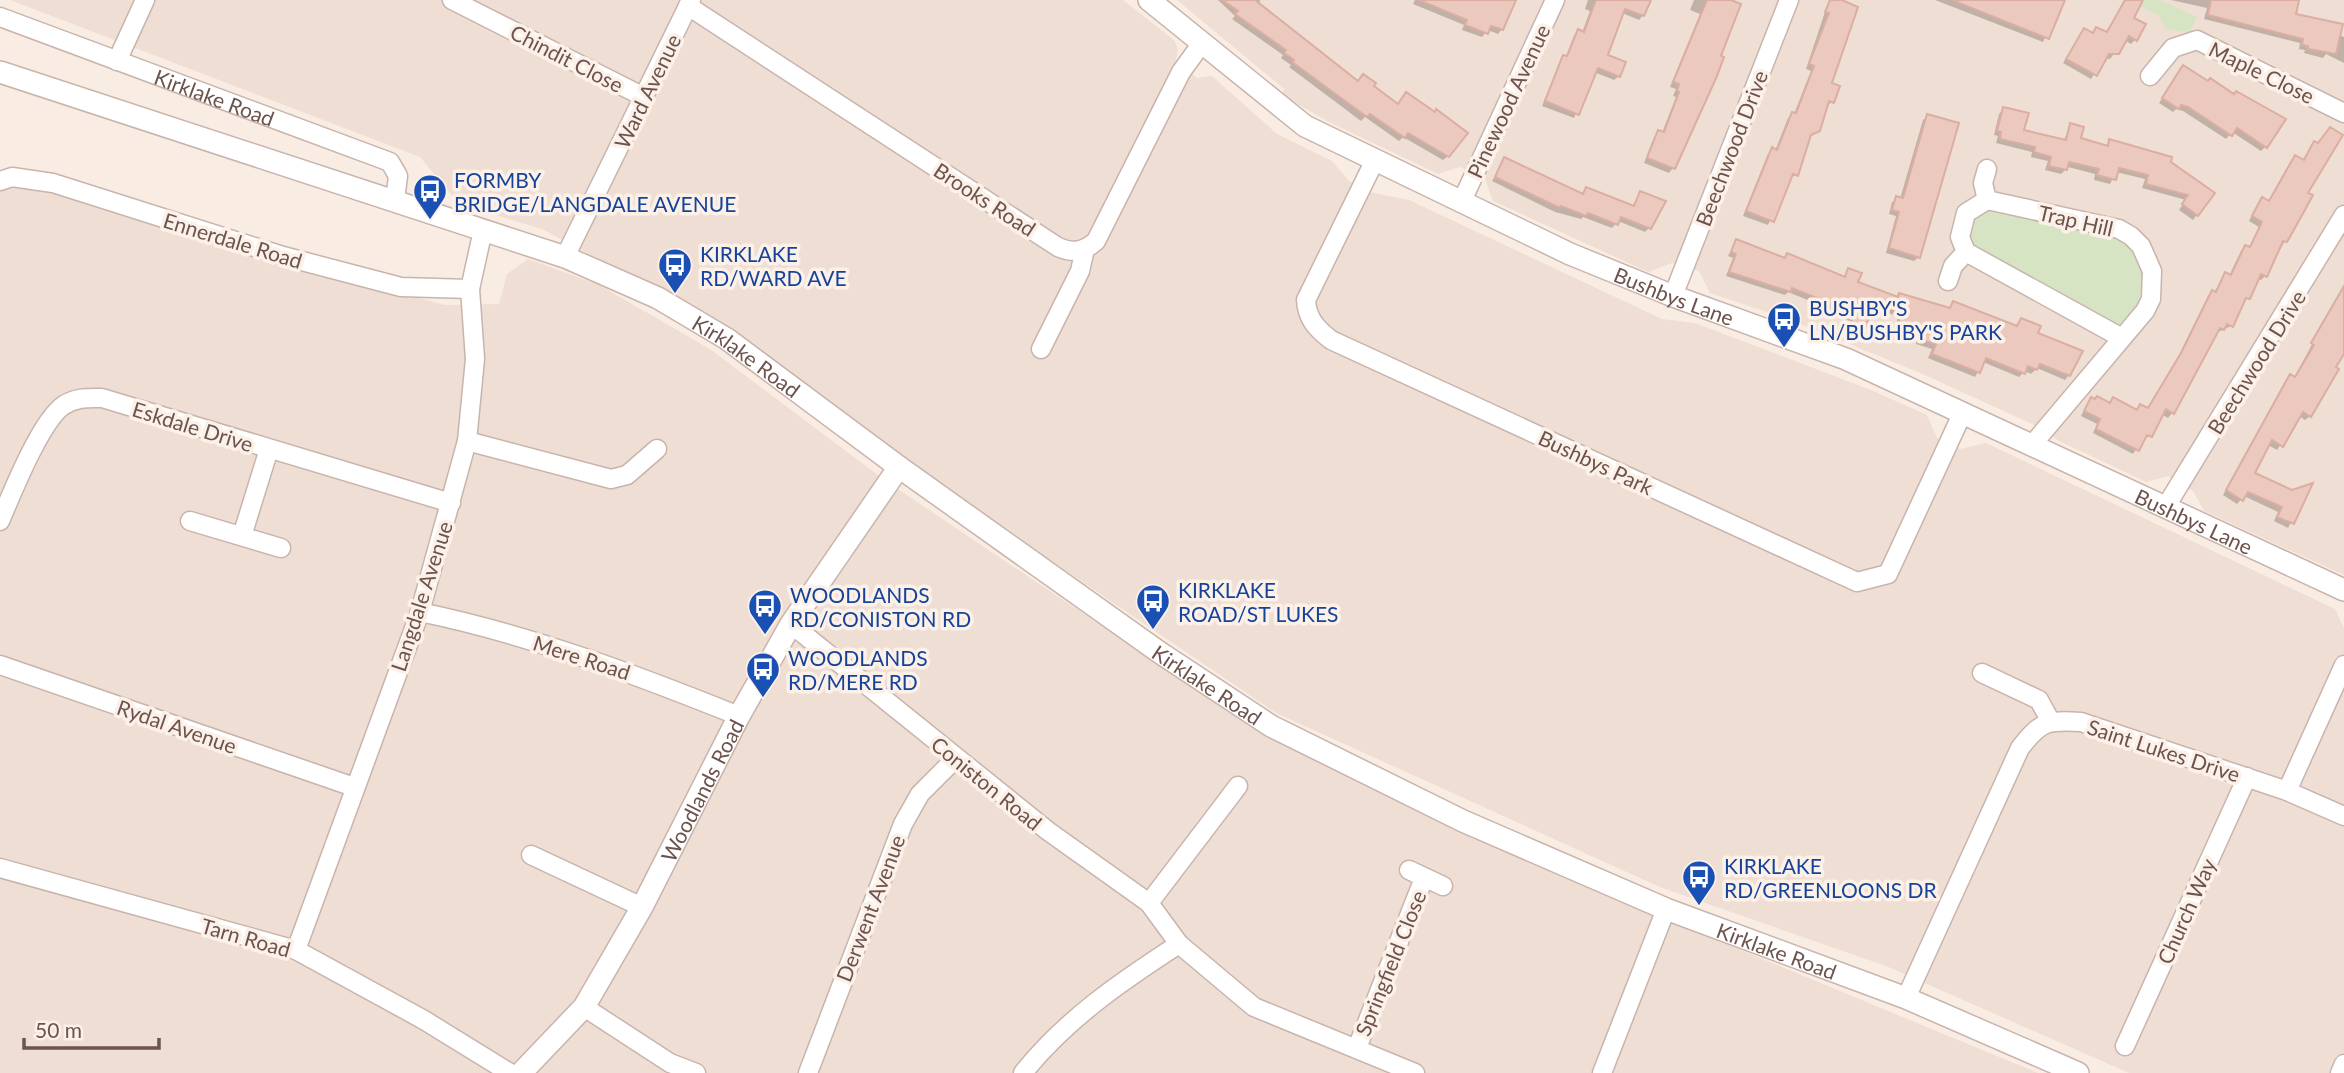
<svg xmlns="http://www.w3.org/2000/svg" width="2344" height="1073" font-family="Lato,sans-serif">
  <style>
    .residential { fill: #efded3 }
    .green { fill: #d6e4c4 }
    .shadow { fill: #0003 }
    .building { fill: #ebc9bf; stroke: #dbaea1; stroke-width: 2 }
    .lines { fill: none; stroke-linecap: round; stroke-linejoin: round }
    .minor-casing { stroke: #c8b4ac; stroke-width: 21 }
    .tertiary-casing { stroke: #c8b4ac; stroke-width: 24 }
    .minor { stroke: #fff; stroke-width: 18 }
    .tertiary { stroke: #fff; stroke-width: 21 }
    .labels { text-anchor: middle; dominant-baseline: central; stroke-width: 7; stroke-linejoin: round; paint-order: stroke }
    .street-label { font-size: 21px; fill: #6d534d; stroke: #fcf1e9 }
    .transit-label { font-size: 21px; fill: #164399; stroke: #fcf1e9; text-anchor: start }
  </style>
  <rect width="100%" height="100%" fill="#f9ede3"/>
  <path class="residential" d="M10,0H1123L1174,40L1178,49L1176,60L1197,78L1212,76L1277,134L1332,161L1349,181L1369,192L1409,200L1662,319L1695,323L1871,390L1927,415L1937,438L1960,449L1986,443L2335,609L2344,628V1073H2129L1886,966L1662,888L1276,713L895,455L710,319L542,229L459,204L420,157Z
    M1177,0H2344V575L2204,511L2194,492L2168,476L2146,482L2059,441L2034,425L1925,375L1793,321L1710,293L1699,271L1672,263L1648,272L1493,201L1485,179L1460,167L1438,174L1329,122L1282,95L1284,89Z
    M0,172L14,187H59L263,252L444,305L499,304L507,274L528,259L599,285L710,349L886,481L1261,733L1637,907L2038,1073H0Z"/>
  <path class="green" d="M2129,0H2160L2197,17L2190,32L2166,29L2159,16Z
    M1985,211L2116,236C2154,264 2149,296 2119,328L1977,254L1967,239L1971,221Z"/>
  <path class="shadow" d="M1218,0H1260L1259,5L1358,82L1371,87L1448,156L1443,160L1403,137L1399,141L1365,117L1361,121L1289,67L1291,65L1281,58L1283,55L1232,19L1235,16Z
    M1415,0H1512L1502,29L1498,34L1488,30L1482,37L1462,30L1464,25L1413,4Z
    M1588,0H1644L1643,15L1639,20L1622,13L1605,56L1619,76L1614,80L1594,72L1574,118L1542,106L1560,61L1566,57L1574,36L1578,31L1582,33L1590,11L1585,9Z
    M1694,0H1735L1673,168L1669,173L1644,163L1654,137L1662,133L1676,97L1673,96L1676,89L1670,87L1700,14L1690,10Z
    M1829,0H1838L1830,84L1832,102L1826,106L1818,130L1809,137L1796,175L1789,178L1768,225L1743,216L1768,154L1775,151L1788,118L1794,114L1811,71L1806,69Z
    M1935,0H2063L2043,42Z
    M2171,0H2291L2294,15L2344,37V63L2326,54L2323,58L2304,53L2305,50L2299,49L2300,43L2204,19L2207,8Z
    M2126,2L2135,40L2131,44L2124,40L2110,59L2105,58L2091,79L2063,63L2084,30L2091,34L2096,29L2105,34Z
    M2179,72L2265,147L2261,151L2232,132L2226,139L2183,111L2176,109L2173,112L2159,103Z
    M2004,109L2022,132L2063,142L2071,125L2079,140L2105,147L2110,141L2169,163L2212,194L2193,220L2179,210L2186,200L2142,188L2145,179L2116,172L2110,184L2094,180L2095,174L2068,167L2061,174L2045,170L2048,161L2031,157L2032,152L1996,143L1998,136L1994,135L1999,114Z
    M1928,116L1919,257L1914,261L1886,253L1896,216L1889,214L1892,202L1900,199L1923,120Z
    M2314,143L2305,193L2285,241L2265,276L2261,280L2257,278L2231,326L2216,333L2172,413L2168,418L2161,414L2150,436L2143,439L2133,454L2093,433L2097,424L2081,416L2091,399L2136,411L2140,406L2147,409L2177,359L2208,296L2214,293L2225,274L2229,276L2241,251L2245,247L2249,248L2259,227L2249,221L2258,204L2262,199L2268,203L2291,161L2296,157L2302,161Z
    M1505,159L1581,196L1586,189L1632,207L1640,193L1649,228L1645,232L1618,221L1612,228L1583,217L1581,219L1555,212L1492,181Z
    M1737,241L1783,259L1787,255L1843,278L1849,270L1856,283L1897,298L1949,310L1954,303L2016,327L2021,320L2069,375L2065,380L2037,368L2031,374L2025,371L2019,377L1983,362L1975,377L1928,358L1932,349L1916,344L1918,337L1895,330L1898,316L1871,308L1859,331L1848,327L1850,321L1845,319L1847,316L1788,292L1785,295L1726,276L1733,258L1728,256Z
    M2344,294V347L2310,416L2305,420L2299,416L2277,450L2268,445L2252,474L2292,492L2310,486L2288,528L2274,521L2278,512L2244,496L2237,504L2223,495L2286,380L2290,376L2294,378L2333,305Z"/>
  <path class="building" d="M1222,0H1255L1358,81L1363,74L1376,83L1374,86L1398,104L1406,92L1435,112L1436,109L1468,133L1449,157L1408,133L1405,138L1370,114L1367,117L1292,62L1294,60L1284,53L1286,50L1235,14L1238,11Z
    M1419,0H1516L1503,30L1491,26L1488,34L1465,25L1467,20Z
    M1596,0H1651L1644,16L1625,9L1608,55L1626,62L1620,77L1598,68L1579,115L1545,101L1563,55L1567,56L1578,29L1584,32Z
    M1707,0H1731L1741,4L1721,56L1724,57L1717,76L1675,169L1647,158L1658,130L1664,132L1679,92L1677,91L1679,84L1673,82Z
    M1830,0H1842L1858,7L1832,83L1840,86L1834,103L1829,101L1820,131L1811,135L1798,176L1793,174L1774,222L1746,211L1772,147L1777,150L1792,112L1796,113L1814,66L1809,64L1829,13L1825,12Z
    M1952,0H2065L2049,39Z
    M2125,0H2143L2134,18L2146,24L2137,41L2129,36L2119,54H2109L2097,76L2066,59L2084,28L2093,33L2096,27L2107,32Z
    M2211,0H2299L2296,14L2343,24L2336,54L2308,49V46L2302,45L2303,39L2208,15Z
    M2183,65L2208,81L2210,78L2234,94L2236,91L2286,119L2267,148L2237,128L2232,136L2188,107L2181,105L2179,109L2162,98Z
    M2003,107L2029,113L2024,130L2066,140L2070,123L2084,127L2081,138L2108,146L2109,139L2172,157L2171,162L2215,193L2198,216L2182,204L2188,195L2146,184L2148,175L2119,168L2116,180L2097,175L2099,169L2069,162L2067,170L2049,166L2051,157L2034,152L2035,147L2000,139L2001,132L1997,131Z
    M1927,114L1959,123L1920,258L1889,248L1899,212L1892,210L1896,196L1903,198Z
    M2330,127L2343,135L2308,193L2313,195L2306,208L2287,242L2283,241L2267,277L2261,274L2250,299L2246,298L2233,327L2227,324L2224,330L2220,328L2174,414L2166,409L2152,437L2147,435L2139,451L2096,429L2100,419L2084,411L2091,397L2095,399L2097,396L2110,403L2113,397L2137,410L2140,404L2148,408L2181,353L2212,290L2216,292L2225,272L2231,275L2245,245L2250,247L2262,222L2252,216L2262,197L2269,201L2295,155L2304,160L2314,141L2318,143Z
    M1504,157L1583,194L1586,187L1634,206L1640,191L1666,201L1651,229L1621,217L1618,225L1588,213L1586,216L1561,206L1560,208L1495,177Z
    M1736,239L1785,258L1787,253L1845,277L1848,268L1862,273L1858,282L1898,297L1899,293L1950,308L1953,301L2017,326L2021,318L2041,326L2038,333L2083,351L2070,376L2040,364L2037,370L2028,366L2025,374L1986,358L1980,373L1932,354L1936,344L1920,340L1922,332L1898,325L1902,312L1874,304L1865,328L1851,322L1853,317L1849,315L1850,311L1792,288L1791,292L1729,272L1736,254L1731,252Z
    M2344,286V354L2336,367L2339,369L2311,417L2303,412L2283,447L2272,440L2255,473L2292,490L2313,483L2294,524L2277,517L2282,507L2248,492L2243,501L2226,490L2290,374L2295,377L2314,345L2311,343Z"/>
  <g class="lines">
    <g class="minor-casing">
      <g id="minor">
        <path d="M452,0L644,97"/>
        <path d="M688,6L1058,247C1073,254 1085,251 1096,241L1181,72L1202,43"/>
        <path id="s1" d="M0,17L390,162L398,176L395,201"/>
        <path d="M117,61L145,0"/>
        <path d="M2150,76L2173,48L2197,40L2344,113"/>
        <path d="M1375,160L1306,300C1307,319 1317,329 1331,340L1857,582L1888,574L1963,412"/>
        <path d="M1987,169L1983,183L1987,200"/>
        <path d="M0,181L12,177L53,183L283,256L401,287L470,289"/>
        <path d="M1461,203L1555,0"/>
        <path d="M565,257L691,0"/>
        <path d="M1948,281L1953,266L1966,252"/>
        <path d="M1673,296L1789,0"/>
        <path d="M1041,349L1080,271L1085,249"/>
        <path d="M467,441L611,479L627,475L657,449"/>
        <path d="M2032,445L2145,311L2151,299L2152,271L2141,246L2131,236L2119,229L1987,200L1966,213L1960,237L1966,252L2122,338"/>
        <path d="M2165,508L2344,215"/>
        <path d="M0,521C12,493 41,420 64,405C77,397 88,398 102,398L451,503"/>
        <path d="M190,521L281,548"/>
        <path d="M242,536L269,449"/>
        <path d="M420,612C531,635 634,674 739,716"/>
        <path d="M791,624L1048,831L1149,903L1179,944"/>
        <path d="M0,665L354,787"/>
        <path d="M1982,673L2039,700L2050,720"/>
        <path d="M2287,791L2344,816"/>
        <path d="M531,855L642,907"/>
        <path d="M0,868L296,950L424,1020L510,1073"/>
        <path d="M1409,870L1443,886"/>
        <path d="M1149,903L1238,786"/>
        <path d="M296,950L420,612L467,441L475,359L470,289L483,230"/>
        <path d="M1906,998L2020,748C2041,721 2047,720 2081,722L2287,791L2344,665"/>
        <path d="M584,1007L670,1063L696,1073"/>
        <path d="M2125,1046L2247,777"/>
        <path d="M1357,1048L1424,878"/>
        <path d="M808,1073L903,824L920,794L956,758"/>
        <path d="M1023,1073C1066,1019 1122,981 1179,944L1254,1007L1415,1073"/>
        <path d="M1602,1073L1666,909"/>
        <path d="M2340,1073L2344,1064"/>
      </g>
    </g>
    <g class="tertiary-casing">
      <g id="tertiary">
        <path id="s2" d="M1149,0L1305,126L1570,254L1673,296L1846,359L2344,590"/>
        <path id="s3" d="M0,72L565,257L658,298L727,339L899,467L1159,652L1271,726L1463,821L1666,909L1906,998L2078,1073"/>
        <path id="s4" d="M521,1073L584,1007L642,907L739,716L791,624L899,467"/>
      </g>
    </g>
    <use href="#minor" class="minor"/>
    <use href="#tertiary" class="tertiary"/>
  </g>
  <defs>
    <g id="bus-pin" transform="scale(1.75)"><path d="M0 17L-7.5 6A9.5 9.5 0 1 1 7.5 6Z" fill="#1a4fb4" stroke="#fcf1e9"/><path d="M-5-6H5V4H4V6H2V4H-2V6H-4V4H-5ZM-3.5-4V0h7V-4ZM-3.5 1.2v1.5H-2V1.2ZM2 1.2v1.5H3.5V1.2Z" fill="#fff"/></g>
  </defs>
  <g fill-rule="evenodd">
    <use href="#bus-pin" x="430" y="191"/>
    <use href="#bus-pin" x="675" y="265"/>
    <use href="#bus-pin" x="1784" y="319"/>
    <use href="#bus-pin" x="1153" y="601"/>
    <use href="#bus-pin" x="765" y="606"/>
    <use href="#bus-pin" x="763" y="669"/>
    <use href="#bus-pin" x="1699" y="877"/>
  </g>
  <g class="labels">
    <g class="street-label">
      <text transform="translate(567 58) rotate(27)">Chindit Close</text>
      <text transform="translate(2262 72) rotate(26)">Maple Close</text>
      <text transform="translate(647 91) rotate(-64)">Ward Avenue</text>
      <text stroke="none"><textPath href="#s1" startOffset="229">Kirklake Road</textPath></text>
      <text transform="translate(1508 101) rotate(-65)">Pinewood Avenue</text>
      <text transform="translate(1731 148) rotate(-69)">Beechwood Drive</text>
      <text transform="translate(985 199) rotate(33)">Brooks Road</text>
      <text transform="translate(2076 220) rotate(13)">Trap Hill</text>
      <text transform="translate(233 240) rotate(17)">Ennerdale Road</text>
      <text stroke="none"><textPath href="#s2" startOffset="607">Bushbys Lane</textPath></text>
      <text stroke="none"><textPath href="#s3" startOffset="802">Kirklake Road</textPath></text>
      <text transform="translate(2256 362) rotate(-58)">Beechwood Drive</text>
      <text transform="translate(193 426) rotate(17)">Eskdale Drive</text>
      <text transform="translate(1596 462) rotate(25)">Bushbys Park</text>
      <text stroke="none"><textPath href="#s2" startOffset="1174">Bushbys Lane</textPath></text>
      <text transform="translate(421 596) rotate(-72)">Langdale Avenue</text>
      <text transform="translate(582 657) rotate(18)">Mere Road</text>
      <text stroke="none"><textPath href="#s3" startOffset="1368">Kirklake Road</textPath></text>
      <text transform="translate(177 726) rotate(19)">Rydal Avenue</text>
      <text transform="translate(2164 750) rotate(18)">Saint Lukes Drive</text>
      <text transform="translate(987 783) rotate(39)">Coniston Road</text>
      <text stroke="none"><textPath href="#s4" startOffset="338">Woodlands Road</textPath></text>
      <text transform="translate(870 908) rotate(-69)">Derwent Avenue</text>
      <text transform="translate(2186 911) rotate(-66)">Church Way</text>
      <text transform="translate(246 937) rotate(16)">Tarn Road</text>
      <text stroke="none"><textPath href="#s3" startOffset="1998">Kirklake Road</textPath></text>
      <text transform="translate(1390 963) rotate(-68)">Springfield Close</text>
    </g>
    <g class="transit-label">
      <text x="454" y="179">FORMBY<tspan x="454" dy="24">BRIDGE/LANGDALE AVENUE</tspan></text>
      <text x="700" y="253">KIRKLAKE<tspan x="700" dy="24">RD/WARD AVE</tspan></text>
      <text x="1809" y="307">BUSHBY'S<tspan x="1809" dy="24">LN/BUSHBY'S PARK</tspan></text>
      <text x="1178" y="589">KIRKLAKE<tspan x="1178" dy="24">ROAD/ST LUKES</tspan></text>
      <text x="790" y="594">WOODLANDS<tspan x="790" dy="24">RD/CONISTON RD</tspan></text>
      <text x="788" y="657">WOODLANDS<tspan x="788" dy="24">RD/MERE RD</tspan></text>
      <text x="1724" y="865">KIRKLAKE<tspan x="1724" dy="24">RD/GREENLOONS DR</tspan></text>
    </g>
  </g>
  <path d="M24 1038v10h135v-10" fill="none" stroke="#6d534d" stroke-width="3.5"/>
  <text x="35" y="1038" font-size="21" fill="#6d534d" stroke="#fcf1e9" stroke-width="5" paint-order="stroke">50 m</text>
</svg>
